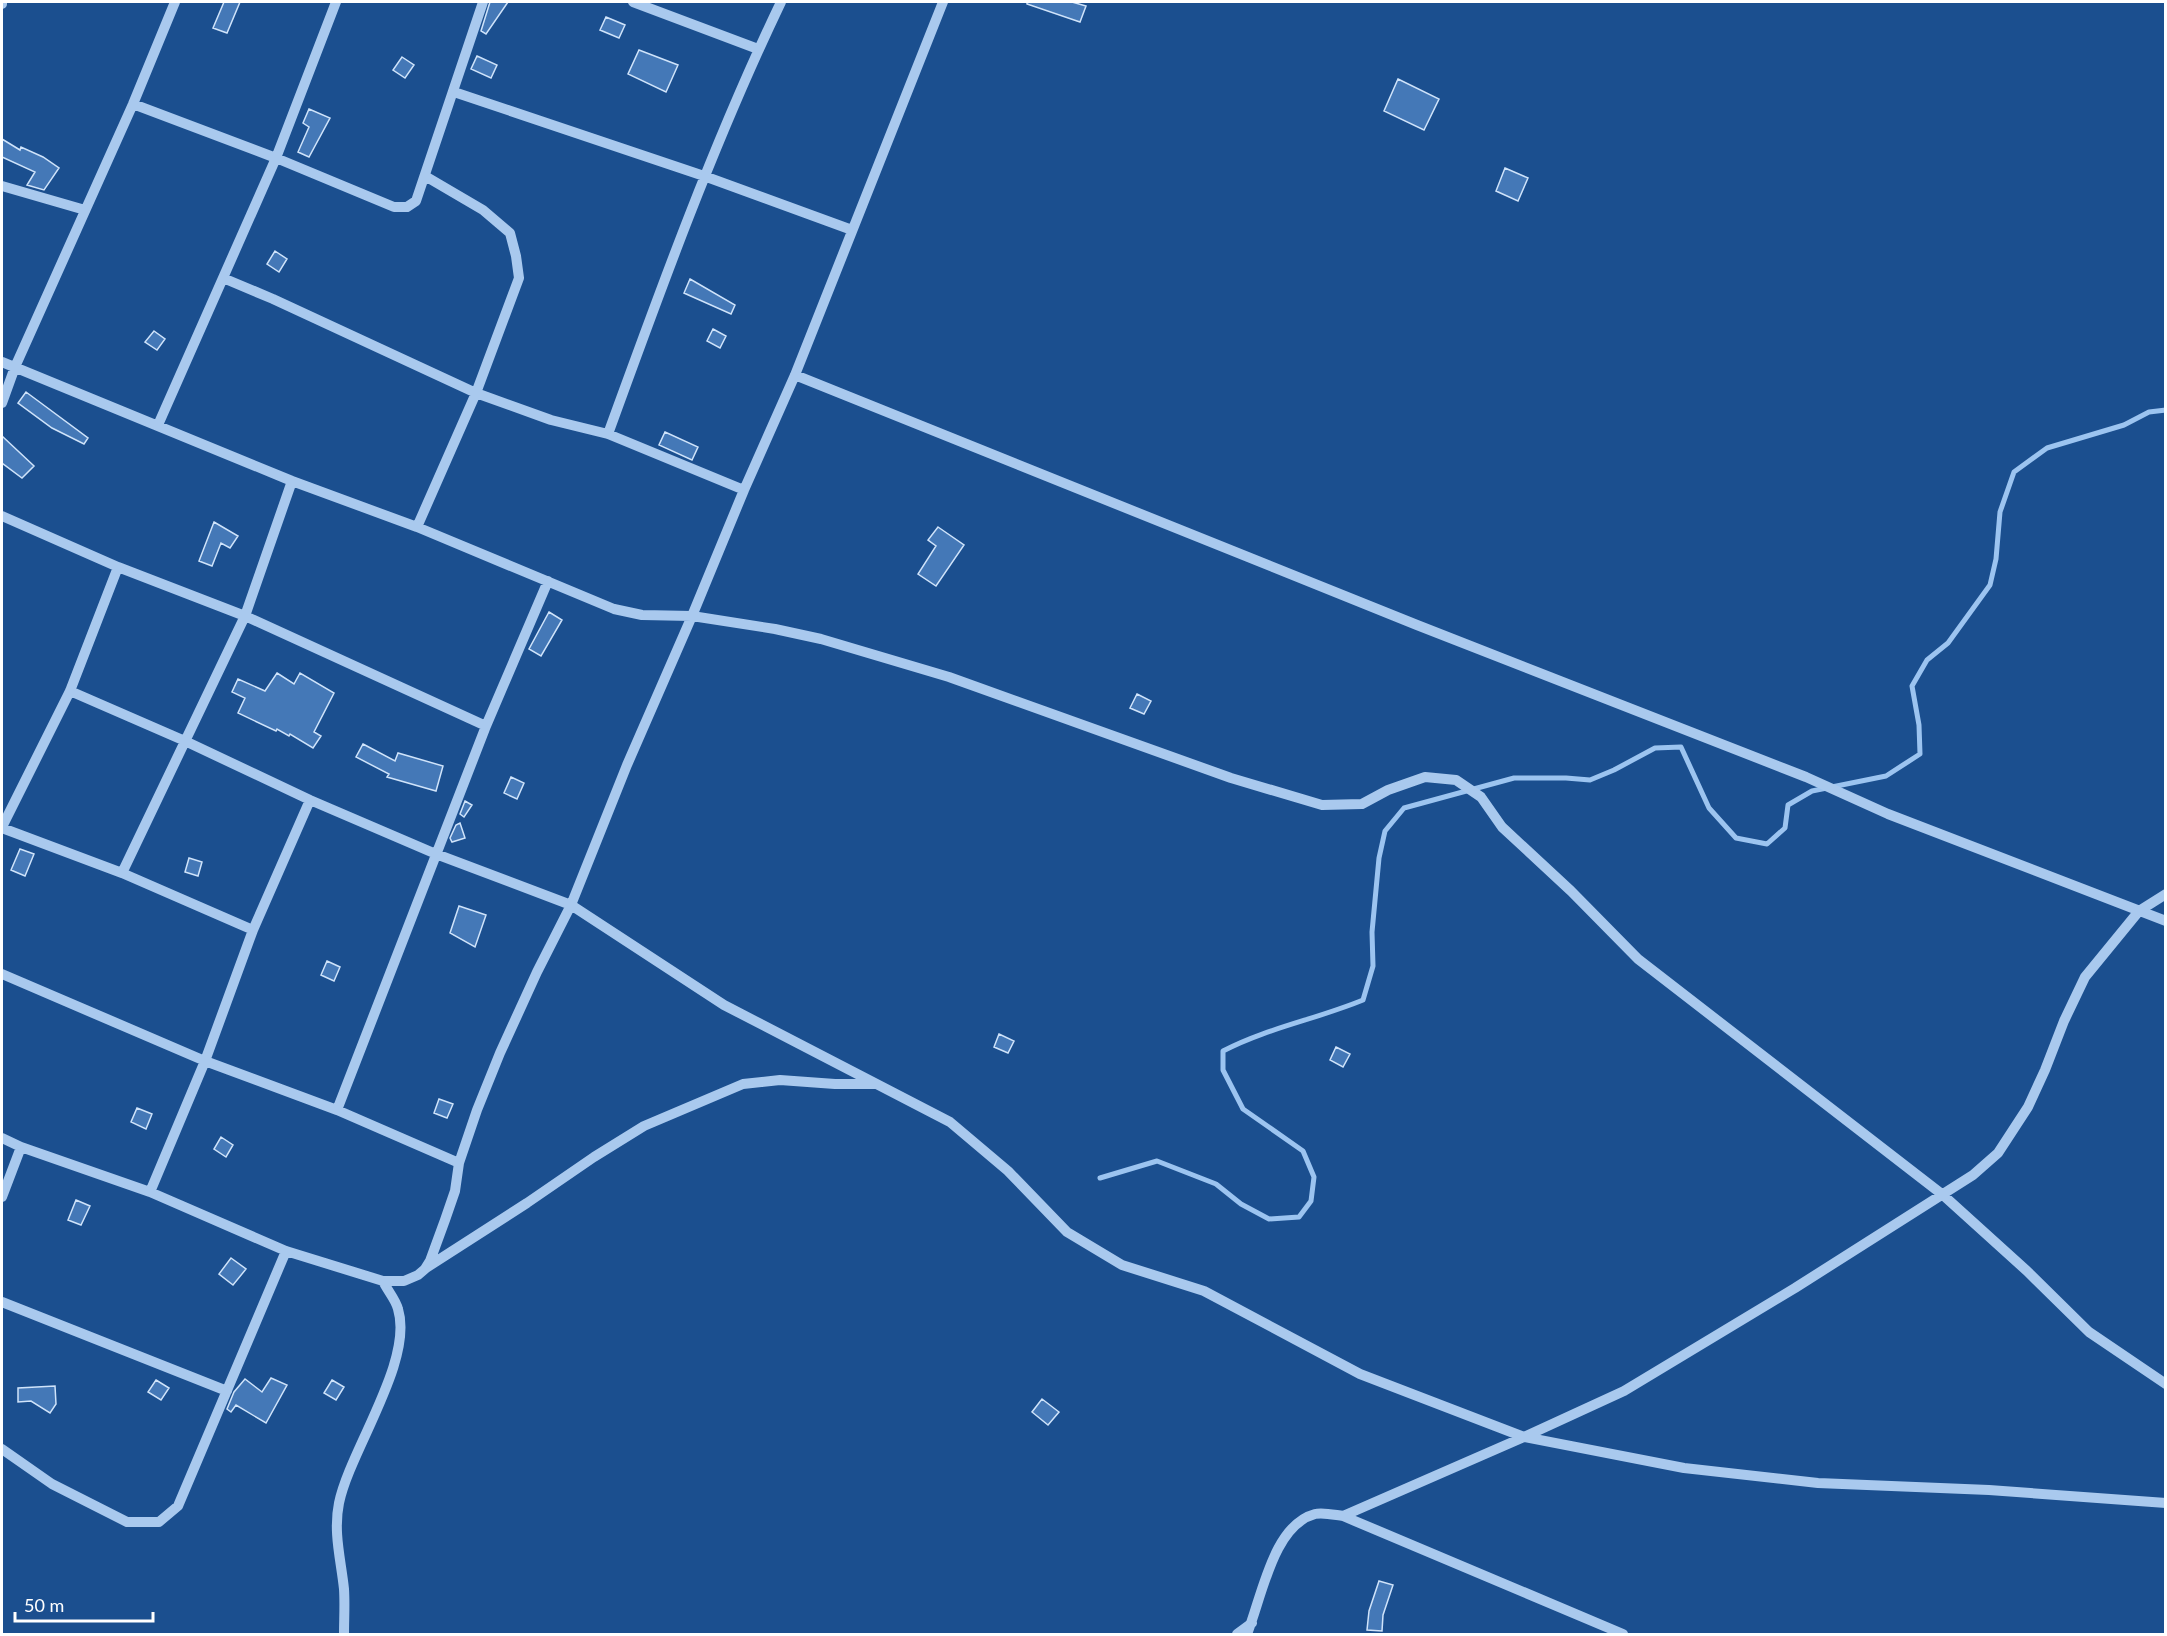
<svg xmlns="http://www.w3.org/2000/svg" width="2167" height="1636" font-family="Lato,sans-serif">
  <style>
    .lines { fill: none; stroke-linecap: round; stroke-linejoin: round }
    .stream { stroke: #9cc4f0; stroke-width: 5 }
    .building { fill: #4478b7; stroke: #cfe3fa; stroke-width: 1.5 }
    .minor { stroke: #a9c9ee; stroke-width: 10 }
  </style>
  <rect width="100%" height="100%" fill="#1b4f8f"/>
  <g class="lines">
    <path class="stream" d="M1100,1178L1157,1161L1216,1184L1241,1204L1269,1219L1299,1217L1311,1201L1314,1177L1303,1151L1243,1109L1223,1070V1051C1267,1028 1317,1019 1363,1000L1373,966L1372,932L1379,858L1385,831L1404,808L1514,778H1566L1590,780L1614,770L1655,748L1681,747L1709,808L1736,838L1767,844L1785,828L1788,805L1812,791L1886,776L1920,754L1919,725L1912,686L1927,660L1948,643L1990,585L1996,559L2000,512L2014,472L2047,448L2124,425L2149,412L2166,410"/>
  </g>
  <path class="building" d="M224,2H240L227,33L213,28Z
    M490,2H508L486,34L481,31Z
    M1027,2H1072L1086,6L1080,22L1027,4Z
    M606,17L625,25L619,38L600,30Z
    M639,50L678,65L666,92L628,74Z
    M477,56L497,65L491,78L471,69Z
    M402,57L414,65L405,78L393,70Z
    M1398,79L1439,99L1424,130L1384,111Z
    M309,109L330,118L309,157L298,152L309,127L303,123Z
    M2,139L20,150L21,147L43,157L59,168L44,190L27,185L35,172L2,157Z
    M1505,168L1528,178L1518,201L1496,191Z
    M275,251L287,259L279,272L267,264Z
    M690,279L735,305L731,314L684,293Z
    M713,329L726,336L720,348L707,341Z
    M154,331L165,339L157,350L145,342Z
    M26,392L88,438L84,444L52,428L18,403Z
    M665,432L698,447L692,460L659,445Z
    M2,436L34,466L22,478L2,463Z
    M214,522L238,536L230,548L221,543L212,566L199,561Z
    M938,527L964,545L936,586L918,574L936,546L928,540Z
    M549,612L562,620L541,656L529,649Z
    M277,673L294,684L300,673L334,693L314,732L321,736L313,748L290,734L289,736L277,729L276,731L238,713L245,698L232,692L238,679L265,691Z
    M1137,694L1151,701L1144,714L1130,708Z
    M363,744L395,761L398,753L443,766L436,791L387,777L389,774L356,757Z
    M511,777L524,783L517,799L504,793Z
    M465,801L472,805L464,817L460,814Z
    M460,823L465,838L452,842L450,838L456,825Z
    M20,849L34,854L25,876L11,870Z
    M189,858L202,862L198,876L185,872Z
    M459,906L486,915L475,947L450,933Z
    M327,961L340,967L334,981L321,975Z
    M999,1034L1014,1041L1008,1053L994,1047Z
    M1336,1047L1350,1054L1343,1067L1330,1060Z
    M439,1099L453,1104L447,1118L434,1113Z
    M137,1108L152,1114L146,1129L131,1122Z
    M221,1137L233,1145L226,1157L214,1149Z
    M76,1200L90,1206L81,1225L68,1220Z
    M231,1258L246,1269L233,1285L219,1274Z
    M271,1378L287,1385L266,1423L236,1405L231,1412L227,1409L234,1392L245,1379L262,1392Z
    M156,1380L169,1388L161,1400L148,1392Z
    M332,1380L344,1387L336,1400L324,1393Z
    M55,1386L56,1404L50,1413L31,1401L18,1402V1388Z
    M1042,1399L1059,1412L1048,1425L1032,1412Z
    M1379,1581L1393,1585L1383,1615L1382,1631L1367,1630L1369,1611Z"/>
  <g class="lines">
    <path class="minor" d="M633,2L758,49
      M2,4V2
      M454,92L704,176L852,230
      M133,104L276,158L394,207H407L416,201L483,2
      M2,186L85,210
      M223,278L273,299L476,393L551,420L608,434L744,490
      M2,362L292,481L417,527L614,609L642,615L692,616L744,490L795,375L943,2
      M795,375L1417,625L1806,777L1888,814L2166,921
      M2,403L15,367L133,104L175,2
      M158,425L276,158L336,2
      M608,434C661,288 714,142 781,2
      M2,516L118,567L245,616L486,726
      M417,527L476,393L519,278L516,256L510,233L483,210L425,176
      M70,691L185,741L310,800L436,854L571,905L724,1005L950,1122L1008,1171L1067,1232L1122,1265L1204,1291L1360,1374L1412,1394L1524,1437L1684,1468L1818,1483L1989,1490L2166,1503
      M2,827L70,691L118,567
      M2,828L122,873L253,930
      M122,873L245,616L292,481
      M2,974L205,1061L337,1110L459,1163
      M337,1110L486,726L548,581
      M2,1138L21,1147L150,1192L286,1251L383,1281H404L418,1275L425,1269L430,1261L445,1220L455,1191L459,1163L477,1110L500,1053L537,972L571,905L627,765L692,616L775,629L821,639L949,677L1231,778L1322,805L1362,804L1388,790L1425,777L1456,780L1481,797L1502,827L1571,891L1638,959L1943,1195L2027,1271L2089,1332L2166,1384
      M150,1192L205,1061L253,930L310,800
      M2,1197L21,1147
      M426,1268L527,1203L594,1157L644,1126L743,1084L780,1080L835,1084H873
      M2,1302L227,1391
      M2,1449L52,1484L127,1522H159L178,1506L286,1251
      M1343,1516L1524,1437L1624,1391L1795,1288L1973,1175L1998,1153L2028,1107L2045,1070L2064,1021L2085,977L2139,911L2166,894
      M344,1634C344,1619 345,1604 344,1589C341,1560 333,1532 339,1503C350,1450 414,1361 398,1309C396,1300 387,1290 383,1281
      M1237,1634L1252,1623
      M1247,1634C1262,1597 1273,1525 1315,1514C1323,1512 1335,1515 1343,1516L1623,1634"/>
  </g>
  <rect width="2167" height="1636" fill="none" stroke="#ffffff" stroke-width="6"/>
  <path d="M15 1612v9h138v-9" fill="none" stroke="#ffffff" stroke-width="3"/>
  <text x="24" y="1612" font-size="18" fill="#ffffff" stroke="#1b4f8f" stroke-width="4.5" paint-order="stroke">50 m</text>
</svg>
